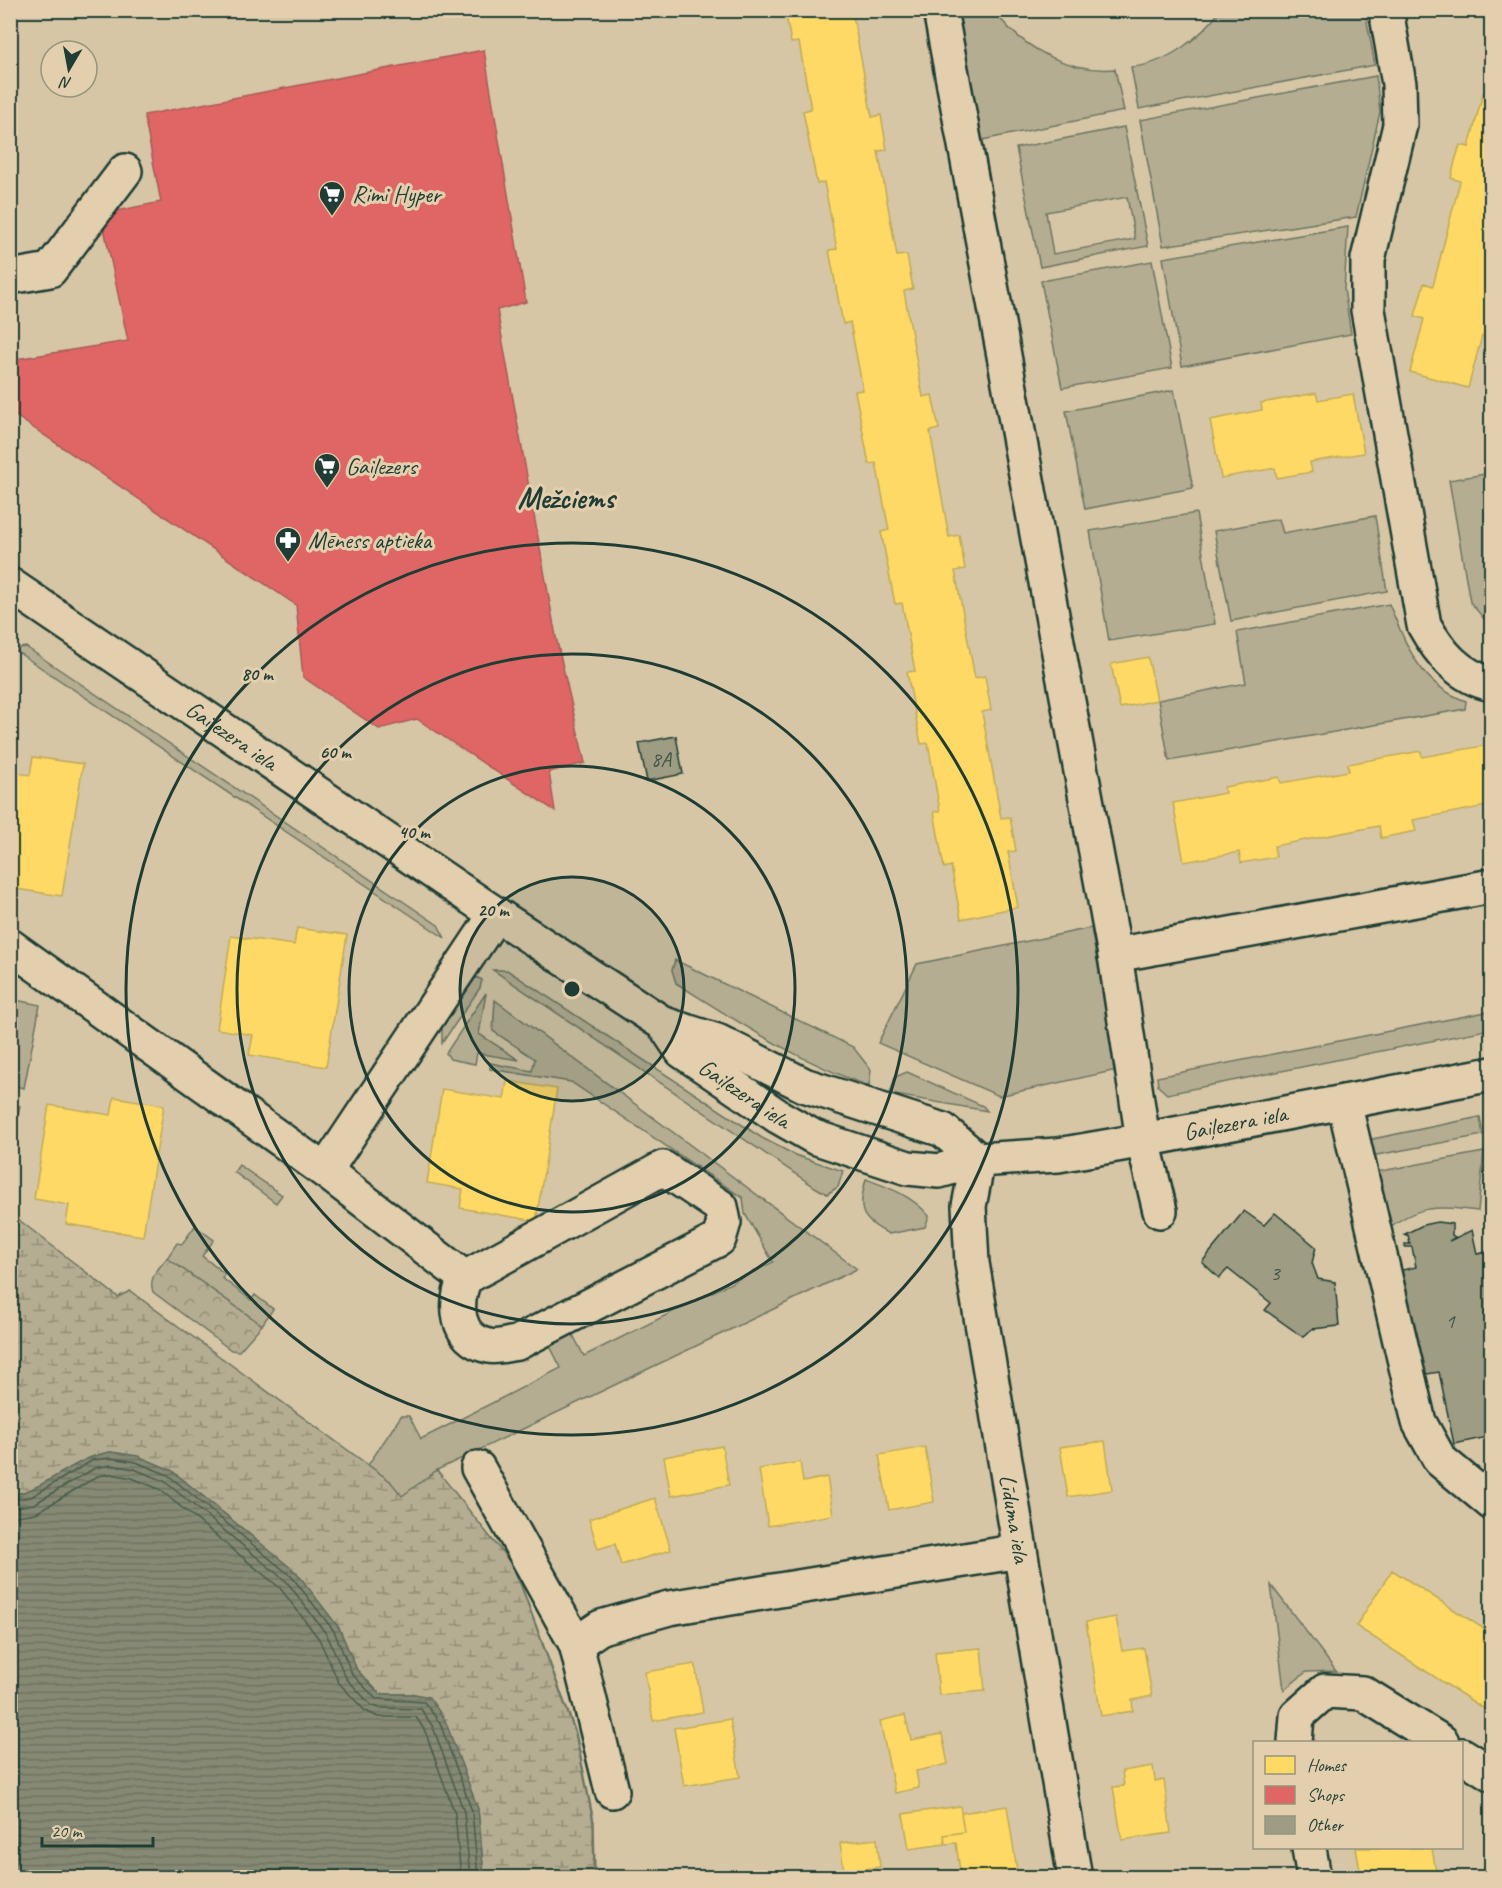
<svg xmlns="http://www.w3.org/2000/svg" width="1502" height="1888" font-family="Caveat,sans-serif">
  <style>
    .grass { fill: #b5ad91; stroke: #6a7562; stroke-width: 1.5; fill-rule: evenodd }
    .forest { fill: url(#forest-crowns); stroke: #6a7562; stroke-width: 1.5 }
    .wetland { fill: url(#wetland-marsh); stroke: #6a7562; stroke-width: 1.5 }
    .water { fill: url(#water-rules); stroke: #5d6b5a; stroke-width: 1.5 }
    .homes { fill: #ffd966; stroke: #bcaa57; stroke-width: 1.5 }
    .shops { fill: #e06666; stroke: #a65a57; stroke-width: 1.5 }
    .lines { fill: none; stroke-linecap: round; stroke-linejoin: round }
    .shore { stroke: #485c4e; stroke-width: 1.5 }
    .building { fill: #9e9c82; stroke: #1f3d34; stroke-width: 1.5 }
    .minor-casing { stroke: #1f3d34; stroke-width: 38 }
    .minor { stroke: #e3cfad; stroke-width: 33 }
    .ring { fill: none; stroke: #1f3d34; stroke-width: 3 }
    .labels { text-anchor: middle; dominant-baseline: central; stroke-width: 6; stroke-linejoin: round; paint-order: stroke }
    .number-label { font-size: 21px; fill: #3f5548 }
    .poi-label { font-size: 24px; fill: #1f3d34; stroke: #e3cfad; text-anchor: start }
    .street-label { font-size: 24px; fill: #1f3d34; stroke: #e3cfad }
    .district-label { font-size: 30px; font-weight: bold; fill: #1f3d34; stroke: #e3cfad }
    .centre { fill: #1f3d34; stroke: #e3cfad; stroke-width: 3 }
    .ring-label { font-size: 18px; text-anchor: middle; font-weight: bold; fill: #1f3d34; stroke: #e3cfad; stroke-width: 6; stroke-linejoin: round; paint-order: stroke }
  </style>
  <defs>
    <pattern id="forest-crowns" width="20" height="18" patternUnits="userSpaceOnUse" patternTransform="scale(1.5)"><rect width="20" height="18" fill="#b5ad91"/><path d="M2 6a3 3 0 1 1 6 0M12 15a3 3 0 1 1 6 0" fill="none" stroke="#938e77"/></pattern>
    <pattern id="wetland-marsh" width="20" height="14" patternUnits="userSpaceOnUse" patternTransform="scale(1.5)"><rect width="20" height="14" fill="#b5ad91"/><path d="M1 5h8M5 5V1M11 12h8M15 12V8" fill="none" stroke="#938e77"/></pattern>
    <pattern id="water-rules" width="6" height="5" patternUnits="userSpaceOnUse" patternTransform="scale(1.5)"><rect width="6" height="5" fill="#868a74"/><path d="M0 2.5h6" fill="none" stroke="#6d7260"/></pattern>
  </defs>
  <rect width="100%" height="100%" fill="#d7c6a6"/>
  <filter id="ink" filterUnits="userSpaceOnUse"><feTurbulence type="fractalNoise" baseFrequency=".0167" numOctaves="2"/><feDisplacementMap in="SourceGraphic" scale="12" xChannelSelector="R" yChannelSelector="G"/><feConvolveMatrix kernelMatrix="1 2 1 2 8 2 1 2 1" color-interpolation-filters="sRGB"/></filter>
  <g filter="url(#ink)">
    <path class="grass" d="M956,11H994C1022,48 1068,73 1115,69L1124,111L982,140Z
      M1220,11H1365L1375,65L1139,109L1131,67C1166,65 1201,37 1220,11Z
      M1376,76L1380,112L1356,217L1163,246L1140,120Z
      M1124,127L1148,246L1040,267L1016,148ZM1127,197L1135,239L1053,254L1046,212Z
      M1348,227L1344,289L1351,334L1182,366L1163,258Z
      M1152,261L1172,368L1062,388L1041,281Z
      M1174,390L1193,488L1085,509L1066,411Z
      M1491,473H1492L1491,623L1485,620L1470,602L1449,480Z
      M1196,513L1215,624L1109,641L1090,531Z
      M1375,516L1387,591L1231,621L1214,531L1279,519L1283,533Z
      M1389,604C1407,646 1420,685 1466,701L1465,709L1169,761L1158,700L1246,683L1237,632Z
      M26,647L438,925L445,938L13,649Z
      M1091,928L1117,1070L999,1096L878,1043L917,964Z
      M675,960L853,1047L871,1070L869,1086C797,1061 740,1023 676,983L672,970Z
      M493,970H507L762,1138L795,1155L843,1171L838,1187L827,1194L815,1187Z
      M476,977L482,980L480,988L442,1043V1026Z
      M486,993L479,1034L519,1060L477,1053L475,1064L450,1059L446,1053Z
      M16,1000L40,1005L24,1088L11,1085V1030Z
      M495,1000L857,1269L437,1470L429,1476L437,1471L515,1568L576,1733L594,1822L595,1877H484L390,1481L368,1465L401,1416H409L421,1439L561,1368L549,1344L572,1333L584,1356L773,1262L745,1214L743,1198L571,1082L490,1069V1063L532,1071L535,1059L493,1031Z
      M1491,1011V1029L1167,1094L1158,1086L1157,1077Z
      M907,1072L983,1106L987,1111L890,1094L895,1077Z
      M1480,1117L1483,1135L1366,1157L1368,1140Z
      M1484,1152L1478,1211C1437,1206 1417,1204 1384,1232L1370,1173Z
      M239,1165L282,1195L276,1203L234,1172Z
      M866,1179C890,1188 913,1196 929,1216L925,1227L889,1234C859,1219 858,1210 866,1179Z
      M195,1226L214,1240L202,1256L225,1274L222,1278L251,1300L255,1295L273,1309L262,1325L167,1258L177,1243L182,1244Z
      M1271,1585L1336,1671L1306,1672L1284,1690Z"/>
    <path class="forest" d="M11,1104L20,1106L11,1148L10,1104Z
      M167,1258L262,1325L239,1351L231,1350L153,1292C148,1278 158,1269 167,1258Z"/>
    <path class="wetland" d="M10,1213L118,1297L130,1291L390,1481L402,1496L437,1470L514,1567L575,1733L593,1821L594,1877H484L478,1809L415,1694H380L357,1670L339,1628L111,1452C71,1458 49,1489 11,1495Z"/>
    <path class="water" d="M111,1452L138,1456L171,1470L297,1573L339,1628L357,1670L380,1694H415L429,1697L445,1720L478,1809L484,1877H11V1495C49,1489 71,1458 111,1452Z"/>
    <path class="homes" d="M785,10H855L852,11L872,117L881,115L887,150L878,151L897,256L907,255L913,289L904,291L923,397L932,395L939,429L930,431L949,537L959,535L965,569L955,571L975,678L985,676L991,710L982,712L1001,818L1010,817L1016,851L1008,852L1018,907L961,919L951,866L944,868L934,812L940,811L928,743L921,744L907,672L915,671L902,603L895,604L881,532L889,530L876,463L869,464L855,391L863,390L850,322L843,324L829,250L837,249L824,182L817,184L803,111L811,109L799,42L791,43Z
      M1485,10H1492V46Z
      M1483,93L1492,96V325L1488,338L1482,336L1468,388L1410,372L1424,319L1415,316L1424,283L1433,286L1460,181L1451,178L1455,161L1460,145L1469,147Z
      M1316,393L1318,400L1353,394L1364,453L1310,462L1312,472L1277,478L1275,468L1221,478L1210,420L1262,410L1261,403Z
      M1148,657L1157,700L1120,708L1111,664Z
      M1492,738V805L1413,820L1416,831L1381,838L1379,826L1274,846L1276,857L1241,863L1239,852L1184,862L1173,803L1225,793L1224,787L1279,777L1281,783L1349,771L1348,764L1421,751L1422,757L1489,745L1488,739Z
      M33,757L83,764L62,896L10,888V772L30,775Z
      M297,928L347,935L326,1067L249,1055L253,1035L217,1029L231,936L294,945Z
      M507,1081L557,1089L536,1221L460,1208L463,1189L427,1183L442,1089L504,1099Z
      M114,1097L164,1105L143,1236L66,1224L69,1205L34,1199L49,1105L111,1115Z
      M1105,1441L1112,1490L1068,1497L1060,1447Z
      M722,1446L729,1485L671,1496L664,1457Z
      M925,1447L934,1502L889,1510L879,1455Z
      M800,1462L803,1482L827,1477L833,1515L768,1526L759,1469Z
      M655,1498L671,1550L621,1565L615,1544L598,1549L589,1519Z
      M1392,1570L1492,1634V1714L1356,1626Z
      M1116,1617L1122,1651L1144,1648L1152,1696L1132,1700L1133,1711L1101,1716L1086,1622Z
      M981,1648L985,1691L939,1695L935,1652Z
      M695,1664L703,1712L653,1721L645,1672Z
      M905,1715L911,1740L942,1734L948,1764L916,1771L919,1788L895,1793L880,1721Z
      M730,1719L740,1777L684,1786L674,1728Z
      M1153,1766L1155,1781L1164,1780L1171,1833L1122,1840L1113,1787L1124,1786L1122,1771Z
      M960,1806L964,1832L944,1835L945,1844L909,1849L903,1814Z
      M1007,1806L1017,1870L961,1878L956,1843L945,1844L944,1835L964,1832L961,1813Z
      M877,1839L880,1867L844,1871L840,1843Z
      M1356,1848H1432L1437,1878L1361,1876Z"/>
    <path class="shops" d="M484,50L526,302L497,310L556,637L585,763L549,772L555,811L417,719L379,729L303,677L296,605L10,412V360L128,341L101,214L161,202L144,115Z"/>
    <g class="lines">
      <path class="shore" d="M10,1500L31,1497L93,1460L111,1458L136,1462L168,1475L292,1577L334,1631L352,1674L376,1699L424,1702L440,1723L472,1811L478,1878
        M10,1508L34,1504L95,1468L111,1465L134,1469L164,1481L287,1582L327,1635L346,1678L371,1705L379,1708L421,1709L433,1727L464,1812L470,1878
        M10,1517L36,1513L98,1476L111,1474L132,1478L159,1489L280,1588L319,1639L339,1683L364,1710L378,1717H416L425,1731L455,1814L461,1878"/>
    </g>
    <path class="building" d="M676,736L683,774L647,781L639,743Z
      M1244,1211L1264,1225L1275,1213L1316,1247L1312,1263L1318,1279L1335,1282L1339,1326L1312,1329L1303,1337L1265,1310L1271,1303L1228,1269L1219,1278L1202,1262Z
      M1437,1222L1452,1224V1235L1455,1237L1449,1241L1472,1230L1477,1254L1492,1251V1436L1454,1444L1439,1372L1421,1375L1398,1271L1416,1267L1412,1247H1405V1244H1410L1408,1235H1403L1423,1225Z"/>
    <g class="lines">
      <g class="minor-casing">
        <g id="minor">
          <path d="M940,10L1115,955L1143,1140L1160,1211"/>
          <path d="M1386,10L1399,84L1400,125L1368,259V310L1424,625C1439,652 1459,677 1492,684"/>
          <path d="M10,277L50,270L125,171"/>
          <path id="s1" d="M10,585L482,905L664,1024L717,1041L804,1085L943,1130L978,1160"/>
          <path d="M10,946L325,1171L465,1278C454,1303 455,1340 489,1346C497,1348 508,1344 517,1343L719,1239L724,1222L721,1207L663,1168L465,1278"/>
          <path d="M1115,955L1492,886"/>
          <path id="s2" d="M664,1024L682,1051L779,1117L814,1137L908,1168L939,1171L978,1160L1058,1155L1122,1144L1492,1074"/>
          <path d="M1344,1102L1419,1422L1440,1460L1492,1503"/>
          <path id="s3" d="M978,1160L969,1206L972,1263L1075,1878"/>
          <path d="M325,1171L496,914"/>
          <path d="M478,1468L576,1644L612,1791"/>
          <path d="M576,1644L601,1627L669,1608L1020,1551"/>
          <path d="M1295,1742L1297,1716L1325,1691L1363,1693L1442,1742"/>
          <path d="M1462,1755L1492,1774"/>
          <path d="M1309,1848L1314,1878"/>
        </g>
      </g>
      <use href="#minor" class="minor"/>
    </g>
  </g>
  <circle cx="572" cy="989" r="112" fill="#1f3d34" fill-opacity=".12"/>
  <g class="ring">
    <circle cx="572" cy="989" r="112"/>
    <circle cx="572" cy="989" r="223"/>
    <circle cx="572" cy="989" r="335"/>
    <circle cx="572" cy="989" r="446"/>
  </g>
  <defs>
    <g id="supermarket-pin" transform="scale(1.35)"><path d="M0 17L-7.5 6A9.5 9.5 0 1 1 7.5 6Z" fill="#1f3d34" stroke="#e3cfad"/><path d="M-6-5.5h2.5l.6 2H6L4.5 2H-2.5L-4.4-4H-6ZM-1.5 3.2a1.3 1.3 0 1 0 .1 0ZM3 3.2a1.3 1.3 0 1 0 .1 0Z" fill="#fff"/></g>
    <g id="pharmacy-pin" transform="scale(1.35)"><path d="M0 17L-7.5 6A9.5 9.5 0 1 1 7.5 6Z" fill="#1f3d34" stroke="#e3cfad"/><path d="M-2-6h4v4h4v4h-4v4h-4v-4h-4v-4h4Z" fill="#fff"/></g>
  </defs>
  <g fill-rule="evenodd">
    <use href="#supermarket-pin" x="332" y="194"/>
    <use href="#supermarket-pin" x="327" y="466"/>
    <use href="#pharmacy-pin" x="288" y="540"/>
  </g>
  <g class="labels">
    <g class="number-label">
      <text x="661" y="759">8A</text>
      <text x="1275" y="1273">3</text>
      <text x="1450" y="1321">1</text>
    </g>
    <g class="poi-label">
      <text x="352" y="194">Rimi Hyper</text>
      <text x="346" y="466">Gaiļezers</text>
      <text x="308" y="540">Mēness aptieka</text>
    </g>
    <g class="street-label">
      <text stroke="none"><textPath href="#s1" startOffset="268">Gaiļezera iela</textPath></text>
      <text stroke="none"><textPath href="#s2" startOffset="108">Gaiļezera iela</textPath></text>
      <text stroke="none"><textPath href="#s2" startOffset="621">Gaiļezera iela</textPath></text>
      <text stroke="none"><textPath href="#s3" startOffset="363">Līduma iela</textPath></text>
    </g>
    <g class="district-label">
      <text x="566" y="498">Mežciems</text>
    </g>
  </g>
  <circle cx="572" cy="989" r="9" class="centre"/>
  <g class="ring-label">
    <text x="257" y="680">80 m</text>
    <text x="335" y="758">60 m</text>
    <text x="414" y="838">40 m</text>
    <text x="493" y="916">20 m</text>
  </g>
  <rect width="1502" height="1888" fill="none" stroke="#e3cfad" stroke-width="36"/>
  <rect x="18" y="18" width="1466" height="1852" fill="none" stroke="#1f3d34" stroke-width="2" filter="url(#ink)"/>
  <rect x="1253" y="1741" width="210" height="108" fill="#e3cfad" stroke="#95957d" stroke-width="1.5"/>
  <rect x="1265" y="1756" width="30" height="18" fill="#ffd966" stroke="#95957d" stroke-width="1.5"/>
  <text x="1307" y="1771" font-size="18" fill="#1f3d34">Homes</text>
  <rect x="1265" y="1786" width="30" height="18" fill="#e06666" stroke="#95957d" stroke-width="1.5"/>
  <text x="1307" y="1801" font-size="18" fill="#1f3d34">Shops</text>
  <rect x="1265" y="1816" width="30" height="18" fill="#9e9c82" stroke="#95957d" stroke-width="1.5"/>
  <text x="1307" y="1831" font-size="18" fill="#1f3d34">Other</text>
  <g transform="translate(69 69) rotate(190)"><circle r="28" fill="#e3cfad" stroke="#95957d" stroke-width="1.5"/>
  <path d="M0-4.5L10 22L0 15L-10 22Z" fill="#1f3d34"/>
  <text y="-9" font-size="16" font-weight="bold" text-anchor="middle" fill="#1f3d34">N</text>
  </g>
  <path d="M42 1837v9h111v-9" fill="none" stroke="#1f3d34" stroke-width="3"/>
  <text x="51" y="1837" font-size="18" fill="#1f3d34" stroke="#e3cfad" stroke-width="4.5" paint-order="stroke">20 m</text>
</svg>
